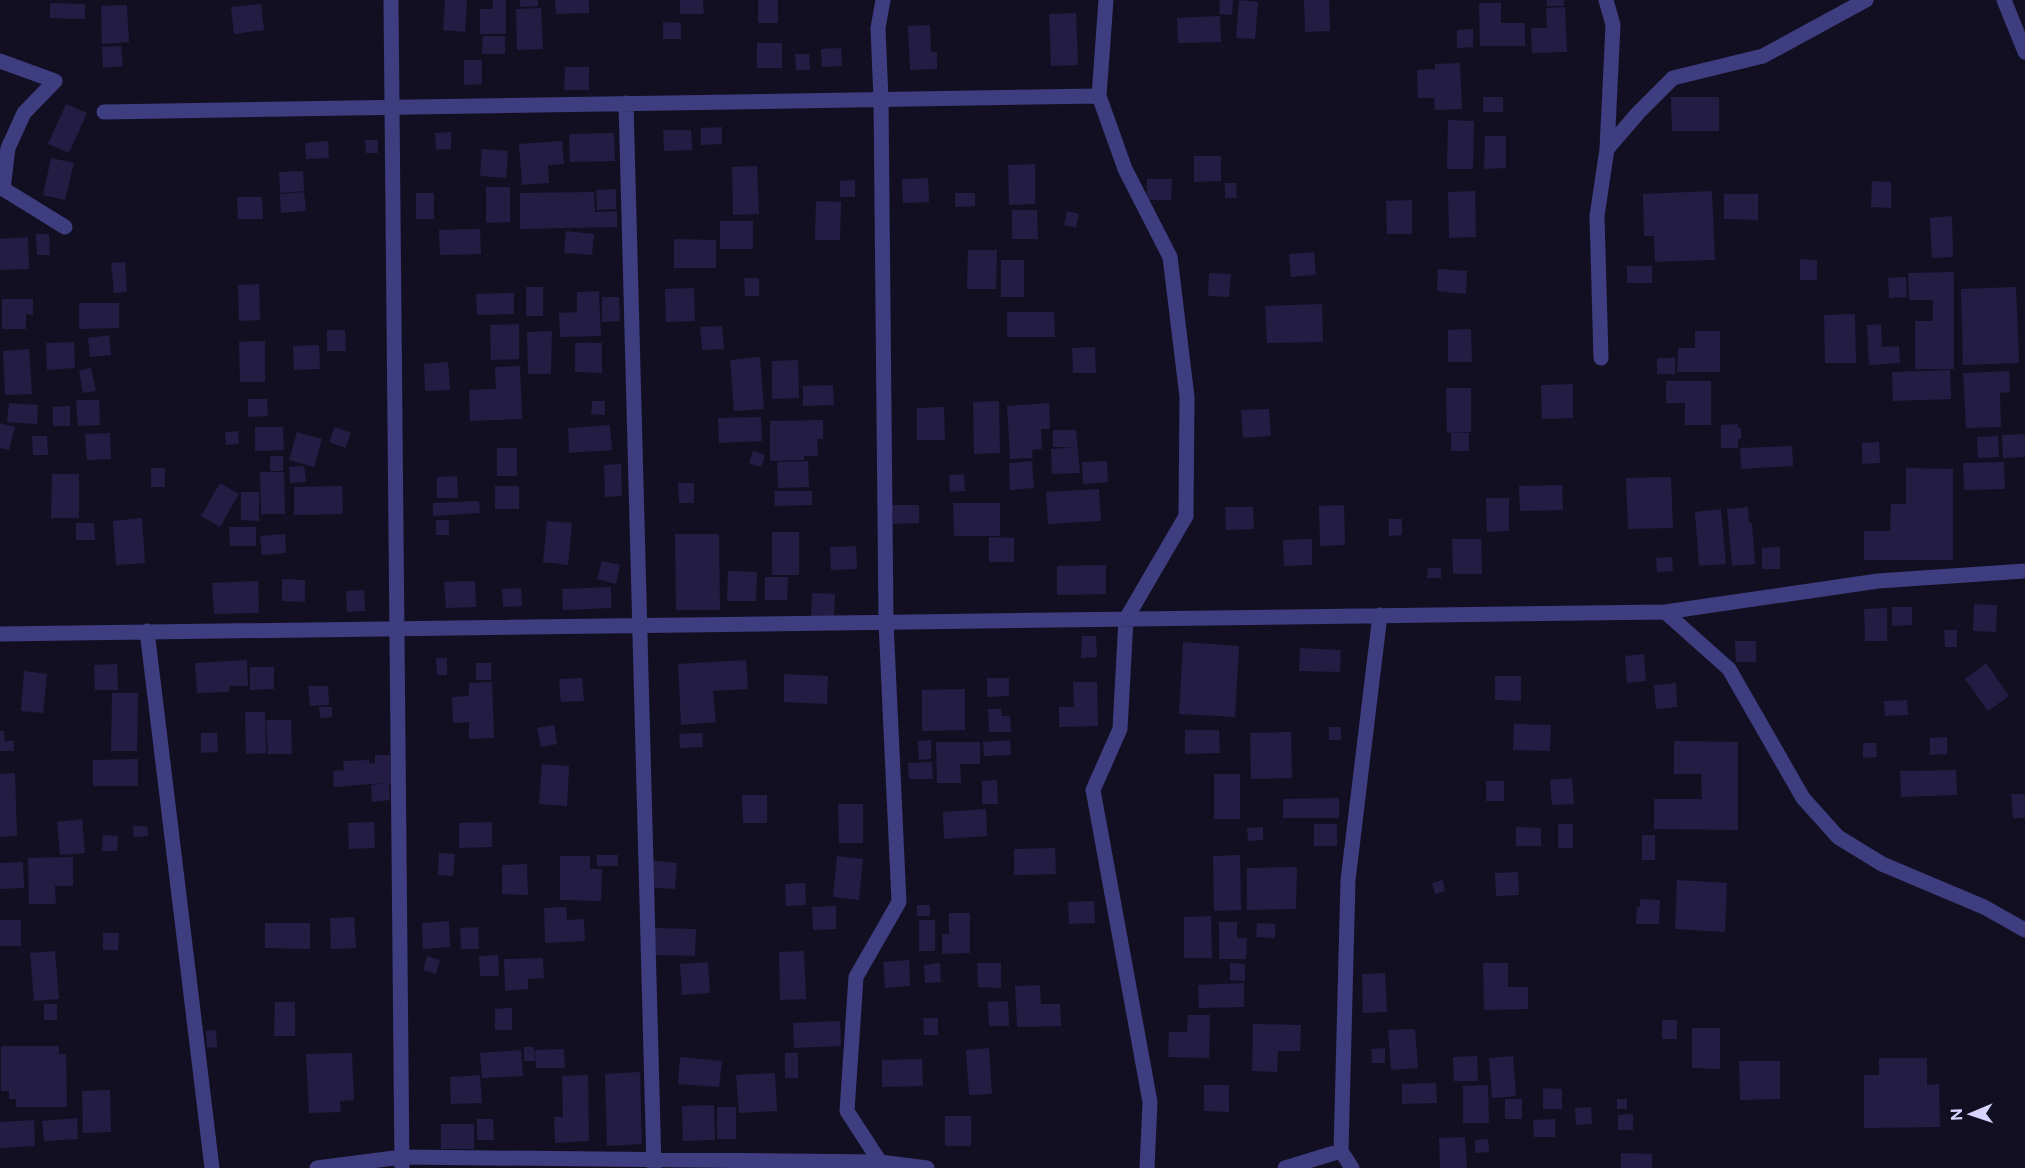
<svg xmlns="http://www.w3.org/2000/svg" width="2025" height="1168" font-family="Figtree,sans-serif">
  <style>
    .building { fill: #231d43 }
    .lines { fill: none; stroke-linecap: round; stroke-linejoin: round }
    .minor { stroke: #3e3d7f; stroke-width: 15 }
  </style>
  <rect width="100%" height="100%" fill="#120f23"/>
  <path class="building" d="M445,0H467L465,32L443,30Z
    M493,0H506V34H480V9H493Z
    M520,0H538V6L520,7Z
    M555,0H589V13L556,14Z
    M680,0H703L704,14H680Z
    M758,0H778V23H758Z
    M1220,0H1233L1232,15L1219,14Z
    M1239,0L1258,2L1255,39L1236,38Z
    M1304,0H1329L1330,31L1305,32Z
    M1547,0H1564V6H1547Z
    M50,3L85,4V19L50,18Z
    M1479,3H1501V23H1525V46H1480Z
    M261,4L264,30L234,34L231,7Z
    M127,5L129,42L102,44L101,6Z
    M1565,7L1567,52L1532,53L1531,28H1547L1546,8Z
    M541,8L543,49L517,50L516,9Z
    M1076,13L1078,65L1051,66L1049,14Z
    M1220,16L1221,42L1178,43L1177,18Z
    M663,22L681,23V39H663Z
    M930,25L931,52H937V69L910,70L908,26Z
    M1473,29V47L1457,48V30Z
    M483,36H505V54H482Z
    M757,43H782V68H757Z
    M121,46L123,66L103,68L102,47Z
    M841,48L842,66L822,67L821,49Z
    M795,54H809L810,70H796Z
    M464,60H482V84L464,85Z
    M1460,63L1462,109L1435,110L1434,98H1418L1417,70L1435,69V64Z
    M565,67H589V90H564Z
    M1483,97H1503V112H1483Z
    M1671,97H1719V131H1672Z
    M66,104L87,113L69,153L48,144Z
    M1448,120L1474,121L1473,169H1447Z
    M722,127V144L701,145V128Z
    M663,130H691L692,150L664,151Z
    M451,132V149L436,150L435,133Z
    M614,133L615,161L570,162L569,134Z
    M1485,136H1506V168L1484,169Z
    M365,140H378V153H366Z
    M328,141L329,158L306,159L305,143Z
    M562,141L564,164L548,165L549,183L522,185L519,144Z
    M482,149L508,151L506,178L480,176Z
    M1194,156H1221V181L1194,182Z
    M51,158L74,163L65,200L43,195Z
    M1035,164V204L1009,205L1008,165Z
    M757,166L759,214L733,215L732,167Z
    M303,171L304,191L280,193L279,172Z
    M928,178L929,202L903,203L902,179Z
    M1147,179H1172L1171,200H1147Z
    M855,180V197H840V181Z
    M1872,181L1891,182V208L1871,207Z
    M1225,183H1236L1237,198H1225Z
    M486,187H510V222L486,223Z
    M616,189V209L597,210L596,190Z
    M1475,191L1476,237L1449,238L1448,192Z
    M1712,191L1715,260L1655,262L1654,236H1644L1643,194Z
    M304,192L306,211L281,213L280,194Z
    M594,192L595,212L617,211V227L520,229V193Z
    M416,193H434V219H416Z
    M955,193H975V206L955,207Z
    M1724,194H1758V220L1724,219Z
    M237,197H262L263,219H238Z
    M1412,200V234H1387L1386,201Z
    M816,201L841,202L840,240H815Z
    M1012,210H1037L1038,239H1012Z
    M1067,211L1079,214L1076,228L1064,225Z
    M1952,216L1953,257L1932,258L1930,218Z
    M720,221H753V249H720Z
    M480,229L481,254L440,255L439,230Z
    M566,231L594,234L592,255L564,253Z
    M36,234H49L50,255H37Z
    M28,237L29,269L0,270V239Z
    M674,239L716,240V268H674Z
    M968,250H997L996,289H967Z
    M1314,252L1316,275L1291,277L1289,254Z
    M1800,259L1817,260V280H1800Z
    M1001,260H1024V297H1001Z
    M125,262L127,292L114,293L111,263Z
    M1627,266H1652V283H1627Z
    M1438,269L1467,271L1466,294L1437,291Z
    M1954,272V369H1915V321H1933V300H1909L1908,273Z
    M1209,273L1231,274L1229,297L1208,296Z
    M1906,277L1907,297L1889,298L1888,278Z
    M744,278H759V296H745Z
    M259,284L260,320L239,321L238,285Z
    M526,287H543V316H526Z
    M2016,287L2019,363L1963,365L1961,289Z
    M694,288L695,321L666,322L665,289Z
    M599,291L601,336L560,337L559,313L577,312V292Z
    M514,293V314L477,315L476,294Z
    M602,297H619L620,321L602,322Z
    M2,299H33V315L26,314V329H2Z
    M79,303H119V328L79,329Z
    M1322,304L1323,342L1267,343L1265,306Z
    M1007,312H1054L1055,337H1007Z
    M1855,314L1856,363H1825L1824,315Z
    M519,324V359L491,360L490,325Z
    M1881,324L1882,347L1899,346L1900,363L1869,365L1867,325Z
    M722,326L724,349L702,350L700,327Z
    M1471,329L1472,362H1448V330Z
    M327,330H345L346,351H327Z
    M552,331L551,374H528L527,332Z
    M1695,331H1720V372H1677L1678,348H1695Z
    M109,335L111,355L90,357L88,338Z
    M265,341V382H240L239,342Z
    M74,342L75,368L47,370L46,343Z
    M575,343H602V373L575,372Z
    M319,345L320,369L294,370L293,346Z
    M1095,347L1096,373H1073L1072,348Z
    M29,349L32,394L5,395L3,351Z
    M760,357L764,409L734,411L730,360Z
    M1657,358H1675V374H1657Z
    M798,360L799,398L772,399V361Z
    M448,362L450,390L425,391L424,364Z
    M520,366L522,419L470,421L469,390L496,389L495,367Z
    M91,368L96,391L83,393L79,371Z
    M1950,370L1951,399L1893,401L1892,372Z
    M2009,371L2010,392L2000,393L2001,427L1966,428L1963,373Z
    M1666,381H1711V425H1685V403H1666Z
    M1573,384V418L1542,419L1541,385Z
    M833,385L834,405L803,406V386Z
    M1446,388H1471V432L1447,433Z
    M248,399H267L268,416L248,417Z
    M76,400H99L100,425L78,426Z
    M592,401H605V415L591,414Z
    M999,401L1000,453L974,454L973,402Z
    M9,403L38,405L37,424L7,422Z
    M1049,403L1050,429H1041L1042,449L1032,450L1033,458L1010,459L1007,406Z
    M70,406V426H53V407Z
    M944,407L945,440H917V408Z
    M1269,409L1271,436L1243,438L1241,410Z
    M761,417L762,441L719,443L718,418Z
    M823,420V439H817L818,456H804V460L770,461V421Z
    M0,423L15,427L9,450L0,448Z
    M1738,424V428H1741V439H1738V448H1721V425Z
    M610,425L612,450L569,453L568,428Z
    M255,427H283L284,450L255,451Z
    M335,427L351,433L345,448L329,442Z
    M1053,430H1076L1080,473L1052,474L1051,449L1075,447H1053Z
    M238,431L239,444L226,445L225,432Z
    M297,432L322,439L314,467L289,460Z
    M110,433L111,459L87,460L85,434Z
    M1451,433H1469V451H1451Z
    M2025,434V457L2003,458L2002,435Z
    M32,436H47L48,455H33Z
    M1998,436L1999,457L1978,458L1977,437Z
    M1879,442L1880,463L1862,464V443Z
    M1792,446L1793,466L1741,469L1740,448Z
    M497,448H517V476H497Z
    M753,451L765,455L761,467L749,463Z
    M270,456H283V471H270Z
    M808,461L809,487L778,488L777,462Z
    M1032,461L1034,488L1010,490L1009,463Z
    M1107,461L1108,482L1083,484L1082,462Z
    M2004,462L2005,489L1964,490L1963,463Z
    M621,464L622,496L605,497L604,465Z
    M304,466L306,482L290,483L289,467Z
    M151,468H165V487H151Z
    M1906,468L1953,469V560H1864V531H1890L1891,504H1906Z
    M260,472H284L285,514H261Z
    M52,474H79V518H51Z
    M964,474L965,491L950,492L949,475Z
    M457,476L458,498H437V477Z
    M1671,477L1673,528L1628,529L1626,478Z
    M220,483L239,494L220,527L201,516Z
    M678,483H694V503H679Z
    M1562,485L1563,510L1520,511L1519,486Z
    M342,486L343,514L294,515V487Z
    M495,486H519V509H495Z
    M1099,489L1101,521L1048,524L1046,492Z
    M774,491H812V505L775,506Z
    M241,492H259V521L241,520Z
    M1486,498H1509V531L1487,532Z
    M479,501L480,513L433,516V503Z
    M953,503H1000V536H954Z
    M892,505H919V523L893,524Z
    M1344,505L1345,545L1320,546L1319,506Z
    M1225,507H1253L1254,529L1226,530Z
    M1748,507L1749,523H1752L1755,564L1732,566L1727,509Z
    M1721,509L1726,564L1699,566L1695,512Z
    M142,518L145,563L116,565L113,521Z
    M1389,519H1402V535L1389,536Z
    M436,520H449V535H436Z
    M547,521L572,523L568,565L543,562Z
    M76,523H94L95,540H76Z
    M229,527H256V546H230Z
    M772,532H799V575H772Z
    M285,534L286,553L262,555L260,536Z
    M675,534H719L720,610H676Z
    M989,537L1014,538V562H989Z
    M1312,539V565L1284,566L1283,540Z
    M1452,539H1481L1482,574H1453Z
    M856,546L857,569L831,570L830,547Z
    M1780,547V569H1762V548Z
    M1672,557L1673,571L1657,572L1656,558Z
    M602,561L620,565L616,584L597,579Z
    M1106,565V594L1057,595V566Z
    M1428,568H1441V578H1427Z
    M728,571L757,572L756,601H727Z
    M765,577H788L787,600H765Z
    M282,579L305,580V602L282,601Z
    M258,581L259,613L214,614L212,583Z
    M475,581L476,607L446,608L444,582Z
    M611,587V608L563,610L562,589Z
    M521,588L522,606L503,607L502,589Z
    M364,590L365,611L347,612L346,591Z
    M812,593L835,594L834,621L811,619Z
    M1974,604L1997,605L1996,632L1973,631Z
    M1892,607H1912V625L1892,626Z
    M1887,608V641H1865L1864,609Z
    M1944,630H1957V647H1945Z
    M1082,636H1096L1097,657L1081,658Z
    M1735,641H1756V662H1736Z
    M1183,642L1239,646L1235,717L1179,714Z
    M1300,648L1341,650L1340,672L1299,671Z
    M1644,654L1646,681L1627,683L1625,656Z
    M436,658H447V675H437Z
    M247,660L248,686H229V692L197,693L195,663Z
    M746,660L748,689L713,691L716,722L681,725L678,664Z
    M476,663H491V680H476Z
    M1986,663L2009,696L1988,711L1965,679Z
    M117,664L118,690H95L94,665Z
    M250,667H274V689L250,690Z
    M24,671L47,674L43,713L21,711Z
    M784,674L828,676L827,704L784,702Z
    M1495,676H1521V701L1495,700Z
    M582,678L584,701L561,702L559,679Z
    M987,678H1009V696L987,697Z
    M492,682L494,738L469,739V722L453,723L452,697L469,696V683Z
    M1073,682H1097L1098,726L1059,727V707H1074Z
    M1676,683L1677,707L1656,709L1654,685Z
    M308,686H328L329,705L310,706Z
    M965,689V730L922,731V690Z
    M112,693H138L137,751H111Z
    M1907,700L1908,715L1885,716L1884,701Z
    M319,707H332V717L320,718Z
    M988,709H1001L1002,716H1010L1011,732H989Z
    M245,712H265L266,753L246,754Z
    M266,720H291L292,754H268Z
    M1514,724L1551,725L1550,751L1513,750Z
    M554,725L557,744L541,747L537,728Z
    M1329,727H1341V740H1329Z
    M1185,730H1219L1220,753L1185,754Z
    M0,731H4L5,741H14V751H0Z
    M1291,732L1292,778L1251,779L1250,733Z
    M201,733H217L218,752L201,753Z
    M702,733L703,747L680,748L679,734Z
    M1947,737V754L1930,755V738Z
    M931,740V759L919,760L918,741Z
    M1010,740L1011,755L984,756L983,742Z
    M1674,741L1738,742V830L1654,829V799H1702L1701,774H1674Z
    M936,742H980V764H960L961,783H937Z
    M1863,743H1876L1877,757L1863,758Z
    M375,755H390L391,783H389L390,800L372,802L371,785L383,783L334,787L333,771L344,770L343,761L369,760V764L375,763Z
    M138,759V786H93V760Z
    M932,762L933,779H909L908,763Z
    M542,764L569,766L567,806L539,804Z
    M1956,770L1957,795L1901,797L1900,771Z
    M15,773L17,836L0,837V774Z
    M1214,774H1240V819H1214Z
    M1572,778L1574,804L1552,805L1550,780Z
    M997,780L998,804H982V781Z
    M1486,781H1504V801H1486Z
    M2011,794H2025V818H2013Z
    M742,795H767V823H743Z
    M1339,798V818H1283V799Z
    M838,804H863V843H839Z
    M986,809L987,836L944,839L943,812Z
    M82,819L85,853L60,855L57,822Z
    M374,822L375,848L349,849L348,823Z
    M492,822V847L459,848V823Z
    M1314,824H1337V846H1314Z
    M1558,824H1573V848H1558Z
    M133,826H147L148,836L134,837Z
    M1263,827V840L1248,841L1247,828Z
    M1516,827L1541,828V846H1516Z
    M103,835L118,836L117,851H102Z
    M1642,835H1655V860H1642Z
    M1055,848L1056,874L1014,875V849Z
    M439,853L455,854L453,876L438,875Z
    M597,855H618V866H597Z
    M1240,855L1241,910L1214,911L1213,856Z
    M560,856H590V869H602L601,901L560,900Z
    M837,856L863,859L859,900L833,897Z
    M73,857V886H55L56,904H29L28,858Z
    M648,860L677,863L675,889L646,887Z
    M23,862L24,888L0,889V863Z
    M527,864L528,895L502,894V865Z
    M1297,867L1296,909L1247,910V868Z
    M1518,872L1519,895L1496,896L1495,873Z
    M1443,880L1445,891L1435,894L1432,883Z
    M1677,880L1727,883L1725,932L1675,929Z
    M805,883L806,905L786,906L785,884Z
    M1640,899L1660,900L1659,924H1636L1637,907H1640Z
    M1094,901L1095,923L1069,924L1068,902Z
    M917,905H930V916H917Z
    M836,906V929L813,930L812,907Z
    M566,907L567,920L584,919L585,941L545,943L544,908Z
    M949,913H970V953L942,954V934H949Z
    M1211,916L1212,958H1184V917Z
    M354,917L356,948L331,949L330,918Z
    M0,920H21V946H0Z
    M919,920H935V951H919Z
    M449,921L450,947L423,949L422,923Z
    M1219,922H1237V938H1247L1246,959H1219Z
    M265,923H310V949L265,948Z
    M1257,923L1275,924V938L1256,937Z
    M478,927L479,949H461L460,928Z
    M652,928L696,929L695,956L651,955Z
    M103,933H119L118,950H103Z
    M55,951L59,999L34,1001L30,953Z
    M804,951L806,999L780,1000L779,952Z
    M498,955L499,976H480L479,956Z
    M427,956L440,960L436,974L423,970Z
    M543,958L544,978L528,979V989L505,991L504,959Z
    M909,960L910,986L885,988L883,962Z
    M708,962L710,993L682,995L680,964Z
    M940,963L941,982L925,983L924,965Z
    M977,963H1001V988L978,987Z
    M1230,963L1245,964V981L1230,980Z
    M1483,963H1508V987H1528V1009L1484,1010Z
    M1385,973L1387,1012L1363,1013L1362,974Z
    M1244,983V1007L1199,1008L1198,985Z
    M1040,985L1041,1004H1060L1061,1026L1017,1027L1015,986Z
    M1008,1001L1009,1026H989L988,1002Z
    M275,1002H295V1036H274Z
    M44,1004H57V1020H44Z
    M512,1008V1030H495V1009Z
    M1188,1015H1210L1209,1058L1168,1057L1169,1032H1187Z
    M923,1018H938V1035H924Z
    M1662,1020H1677V1039H1662Z
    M840,1021L841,1046L794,1048L793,1023Z
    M1253,1024L1301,1025L1300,1051H1278L1277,1072L1252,1071Z
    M1692,1028H1720V1069L1692,1068Z
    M1415,1029L1418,1068L1391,1070L1388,1030Z
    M216,1030L217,1047L207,1048L206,1031Z
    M1,1046H59V1054H66L67,1107H16V1099H9V1091H1Z
    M524,1047H534L535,1061H524Z
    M989,1048L992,1094L969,1095L966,1050Z
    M1385,1048V1063H1372L1371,1049Z
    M564,1049L565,1068H536L535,1050Z
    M521,1050L523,1076L482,1078L480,1053Z
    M352,1053L354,1100L340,1101L341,1112L309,1113L306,1054Z
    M785,1053H798V1078H785Z
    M1477,1056L1478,1081H1454L1453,1057Z
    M1513,1056L1516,1096L1492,1098L1489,1058Z
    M680,1057L722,1061L719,1087L678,1084Z
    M1879,1058H1927V1085L1939,1084L1940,1127L1864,1128V1075H1879Z
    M922,1059L923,1086L882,1087V1060Z
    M1739,1061H1780V1099L1740,1100Z
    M640,1072L642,1144L607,1146L605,1074Z
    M775,1073L777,1111L739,1113L736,1075Z
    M480,1075L482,1103L451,1104L450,1077Z
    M588,1075L589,1141L555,1143L554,1117H563L562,1076Z
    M1436,1083L1437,1103L1402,1104V1084Z
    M1204,1085H1229V1112L1204,1111Z
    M1488,1085L1489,1123H1463V1086Z
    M1543,1088L1562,1089V1109H1543Z
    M110,1090L111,1132L83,1133L82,1091Z
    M1505,1099H1522V1119H1505Z
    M1617,1099H1627V1109H1617Z
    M714,1105L715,1140L683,1141L682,1106Z
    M717,1107H736V1139H717Z
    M1591,1107L1592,1124L1576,1125L1575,1108Z
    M1633,1114V1130H1618V1115Z
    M945,1116H971V1146H945Z
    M77,1118L78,1139L44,1141L42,1121Z
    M477,1119H493L494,1140H477Z
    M1555,1119V1137H1534L1533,1120Z
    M34,1120L35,1146L0,1148V1122Z
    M441,1124H474V1149H441Z
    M1465,1137L1467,1168H1440L1439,1138Z
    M1488,1139L1489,1152L1475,1153V1140Z
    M1621,1153L1652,1154V1168H1621Z"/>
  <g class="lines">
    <path class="minor" d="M391,0L402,1168
      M1106,0L1099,96L1125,169L1170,257L1187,397L1186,516L1126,619L1120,729L1093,790L1150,1102L1147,1168
      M2004,0L2025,52
      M0,61L55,81L24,113L8,148L3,189
      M626,103L654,1168
      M104,112L1099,96
      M1607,149L1638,113L1673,78L1763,56L1866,0
      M0,187L65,227
      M1601,358L1597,216L1607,149L1613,25L1606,0
      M1665,612L1729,669L1803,798L1838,837L1882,864L1984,907L2025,930
      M147,631L212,1168
      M0,634L1665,612L1878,581L2025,571
      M1341,1151L1352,1168
      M317,1168L402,1157L880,1162L927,1168
      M880,1168V1162L847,1111L856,977L899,902L886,622L881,99L878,28L883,0
      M1285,1168L1341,1151L1348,880L1380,615"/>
  </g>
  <g transform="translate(1971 1114) rotate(268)" stroke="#120f23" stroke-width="4.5" paint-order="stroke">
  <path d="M0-4.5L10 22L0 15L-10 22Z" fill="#d7d4fd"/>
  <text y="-9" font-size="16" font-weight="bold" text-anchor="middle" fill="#d7d4fd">N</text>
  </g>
</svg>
